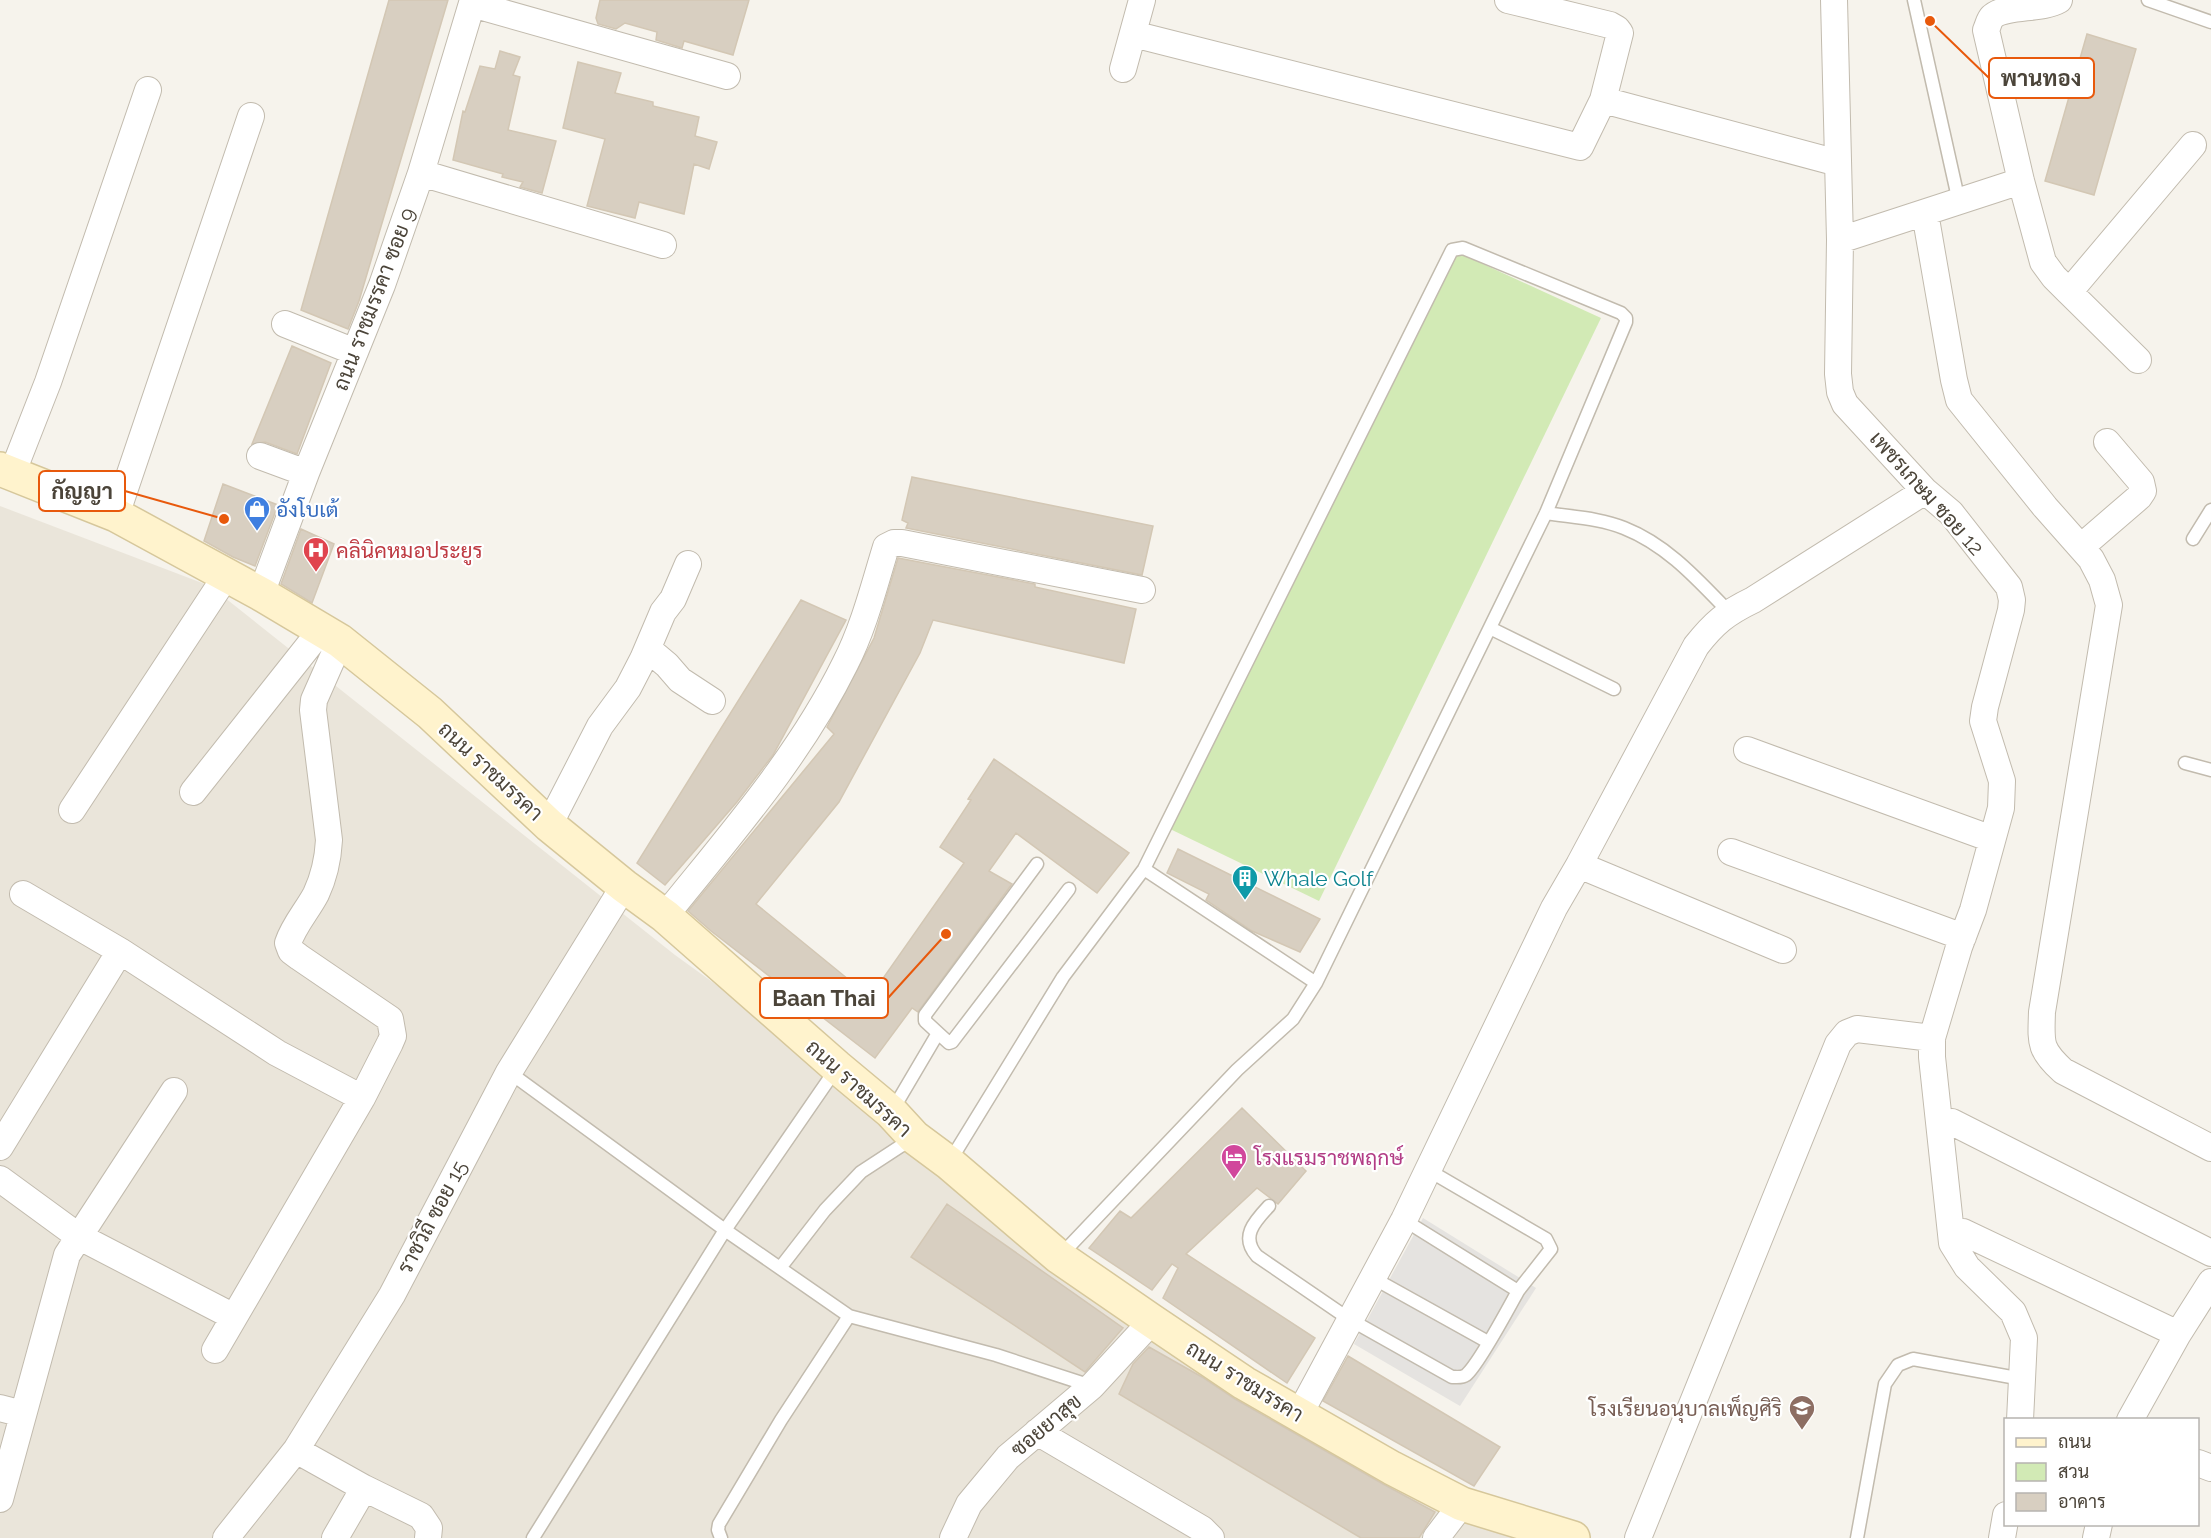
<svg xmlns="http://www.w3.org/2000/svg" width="2211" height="1538" font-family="Raleway,Sarabun,sans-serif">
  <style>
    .residential { fill: #eae5da }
    .green { fill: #d2eab5 }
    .parking { fill: #e5e3e0 }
    .building { fill: #d8cfc1; stroke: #d3c7b4; stroke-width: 1.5 }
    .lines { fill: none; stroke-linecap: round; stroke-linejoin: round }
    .lane-casing { stroke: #c2bbae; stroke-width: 15 }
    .street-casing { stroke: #c2bbae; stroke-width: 28 }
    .secondary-casing { stroke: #d6c79b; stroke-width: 36 }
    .lane { stroke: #fff; stroke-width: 12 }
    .street { stroke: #fff; stroke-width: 26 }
    .secondary { stroke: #fff3cd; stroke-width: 33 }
    .labels { text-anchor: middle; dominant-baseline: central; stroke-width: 4.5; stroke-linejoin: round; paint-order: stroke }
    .street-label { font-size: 21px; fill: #4b4439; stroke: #fff }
    .shop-label { font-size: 21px; fill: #366cbe; stroke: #fff; text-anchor: start }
    .health-label { font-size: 21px; fill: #be3a42; stroke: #fff; text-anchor: start }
    .culture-label { font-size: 21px; fill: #0d838f; stroke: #fff; text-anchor: start }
    .hotel-label { font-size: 21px; fill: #b23c85; stroke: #fff; text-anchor: start }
    .education-label { font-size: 21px; fill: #785e54; stroke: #fff; text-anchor: end }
    .leader { fill: none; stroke: #e8590c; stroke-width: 2 }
    .callout-dot { fill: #e8590c; stroke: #fff; stroke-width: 2 }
    .callout { fill: #fff; stroke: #e8590c; stroke-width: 2 }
    .callout-label { font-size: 22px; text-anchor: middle; font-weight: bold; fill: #4b4439 }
  </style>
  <rect width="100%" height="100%" fill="#f6f3ec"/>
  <path class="residential" d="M0,506L210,586L675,955L880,1103L914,1137L1299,1415L1562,1538H0Z"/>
  <path class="green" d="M1457,252L1601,318L1319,901L1168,828Z"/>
  <path class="parking" d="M1423,1218L1536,1288L1460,1406L1354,1344Z"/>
  <path class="building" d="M389,0H448L359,301L348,329L301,310Z
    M600,0H749L733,55L684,41L682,48L656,40L657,32L625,23L616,29L598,24L596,18Z
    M2087,34L2136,49L2094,195L2045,181Z
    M500,51L520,57L513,75L520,77L508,130L556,141L542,193L520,187L523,182L502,177L503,174L453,160L463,111L465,112L480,66L495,69Z
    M578,62L621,73L615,93L653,102V106L699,117L695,136L717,142L709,169L694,164L684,214L639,202L635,218L587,206L605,139L563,128Z
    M292,346L331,363L297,454L265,442L252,444Z
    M912,477L1153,526L1142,575L906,528L908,523L902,520Z
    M223,484L278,505L255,566L233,557L204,541Z
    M301,529L334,544L312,603L281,584Z
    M898,558L1035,584V587L1136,609L1124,663L933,620L920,653L839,802L756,904L870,997L964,863L940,847L971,800L968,799L994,759L1129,853L1097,893L1016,833L989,871L1012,884L918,1012L912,1008L875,1058L711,931L688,911L834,734L827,727L874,638Z
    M801,600L846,620L773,755L737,802L665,885L637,863Z
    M1178,849L1320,919L1300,952L1252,931L1206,900L1209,894L1167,873Z
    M1242,1108L1306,1171L1278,1204L1257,1188L1186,1254L1315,1338L1287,1383L1163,1298L1178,1268L1172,1264L1152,1290L1089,1248L1120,1211L1131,1218Z
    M947,1204L1123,1328L1085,1372L911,1257Z
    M1149,1347L1202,1377L1235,1399L1383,1484L1435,1512L1419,1538H1361L1119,1394L1133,1364Z
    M1348,1356L1500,1447L1474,1486L1323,1401Z"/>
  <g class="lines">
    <g class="lane-casing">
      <path id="lane" d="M1914,0L1959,202
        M2148,0L2211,22
        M1546,513C1571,517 1600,518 1624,528C1667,545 1697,579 1729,612
        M2193,539L2211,510
        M1490,628L1614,689
        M2185,763L2211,770
        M1144,869L1316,983
        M938,1033L925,1021V1015L1037,864
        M509,1072L725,1230L836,1069
        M892,1111L938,1033L949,1043L952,1042L1069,889
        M950,1161L1063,977L1144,869L1452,250L1463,248L1621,313L1626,318V322L1546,513L1316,983L1293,1019L1237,1070L1060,1256
        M1428,1170L1546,1239L1551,1249L1518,1291
        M1269,1206C1254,1222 1240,1237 1257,1256L1349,1319L1452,1377C1457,1377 1462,1378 1466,1375C1479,1364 1508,1309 1518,1291L1404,1220
        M780,1268L825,1210L861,1172L913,1138
        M1373,1278L1488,1342
        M533,1538L725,1230L849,1316L996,1355L1091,1386
        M721,1538L718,1530L719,1524L781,1420L849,1316
        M1857,1538L1885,1384L1898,1365L1913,1359L2022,1379"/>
    </g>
    <g class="street-casing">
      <path id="street" d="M1834,0L1840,240L1838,374L1840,392L1845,404L1925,491L1951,513L2009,587L2012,600L2011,610L1985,707L1983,721L2002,781L2001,808L1973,910L1959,947L1932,1038V1057L1952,1243L1967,1267L2013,1312L2024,1338L2020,1420
        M2059,0C2042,10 2004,5 1992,17C1989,20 1988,26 1986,30L2021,181L2043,262L2054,277L2069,292
        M472,4L727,76
        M1133,34L1580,147L1603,100L1620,33L1617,29L1610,25L1508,0
        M1123,69L1142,0
        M1603,100L1838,163
        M421,173L663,245
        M1925,213L1954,380L1959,400L2045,507L2091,559L2102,580L2109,605L2042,1012C2041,1043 2039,1049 2063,1071L2211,1148
        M1840,240L2021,181
        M285,324L355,352
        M2138,360L2069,292L2193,145
        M260,456L306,473
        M12,474L48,382L148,90
        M116,515L251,116
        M2081,547L2139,497L2143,491L2141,482L2107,442
        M261,594L306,473L382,285L421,173L473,0
        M340,641L314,700L313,710L329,840C328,859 324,877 316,894C307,911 294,925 288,943L291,951L299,957L390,1019L393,1036L390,1043L362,1098
        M648,649L667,665L680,680L712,701
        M1747,750L1992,839
        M193,792L322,629
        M72,810L226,576
        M549,825L600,726L628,688L643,659L663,612L673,599L688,564
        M1731,852L1963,937
        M1579,865L1783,950
        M23,894L120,951L277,1053L362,1098L215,1350
        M665,916C730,835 799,757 845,664C864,627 874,586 886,547L894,543H902L1142,590
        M1952,1122L2211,1253
        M0,1147L120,951
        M0,1179L78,1236L234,1317
        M1963,1232L2178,1334
        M0,1408L23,1414
        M1299,1415L1404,1220L1554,908L1579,865L1696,646C1714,623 1726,613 1753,600L1925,491
        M2130,1420L2178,1334L2211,1282
        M1037,1432L1202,1529L1211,1538
        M296,1450L364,1488L421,1516L429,1528L428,1538
        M2198,1463L2211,1468
        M0,1499L67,1255L174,1091
        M226,1538L296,1450L392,1295L509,1072L624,886
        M335,1538L364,1488
        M953,1538L969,1504L1008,1457L1092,1386L1152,1321
        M1436,1538L1462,1504
        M1638,1538L1838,1044L1847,1033L1857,1029L1932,1038
        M2002,1538L2006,1515
        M2096,1538L2099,1524"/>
    </g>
    <g class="secondary-casing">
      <path id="secondary" d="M0,469L116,515L261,594L340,641L430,713L549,825L624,886L665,916L837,1067L891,1112L914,1137L949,1163L1059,1257L1152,1321L1244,1383L1392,1468L1462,1504L1573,1538"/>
    </g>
    <use href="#lane" class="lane"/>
    <use href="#street" class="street"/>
    <use href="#secondary" class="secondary"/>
  </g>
  <defs>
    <g id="shop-pin" transform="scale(1.35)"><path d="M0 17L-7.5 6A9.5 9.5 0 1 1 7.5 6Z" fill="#3f7fe0" stroke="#fff"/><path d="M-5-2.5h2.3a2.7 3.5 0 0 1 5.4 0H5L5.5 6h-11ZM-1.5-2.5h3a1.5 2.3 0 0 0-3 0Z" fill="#fff"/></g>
    <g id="hospital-pin" transform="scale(1.35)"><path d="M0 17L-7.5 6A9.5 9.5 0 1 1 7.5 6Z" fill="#e0444e" stroke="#fff"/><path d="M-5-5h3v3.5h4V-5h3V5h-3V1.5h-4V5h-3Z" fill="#fff"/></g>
    <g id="building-pin" transform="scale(1.35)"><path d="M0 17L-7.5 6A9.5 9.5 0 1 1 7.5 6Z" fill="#0f9aa8" stroke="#fff"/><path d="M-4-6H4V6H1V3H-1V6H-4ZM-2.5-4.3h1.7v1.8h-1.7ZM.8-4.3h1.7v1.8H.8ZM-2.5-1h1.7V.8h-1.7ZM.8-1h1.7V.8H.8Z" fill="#fff"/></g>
    <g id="hotel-pin" transform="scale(1.35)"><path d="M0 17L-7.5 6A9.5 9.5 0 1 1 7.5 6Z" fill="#d1479c" stroke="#fff"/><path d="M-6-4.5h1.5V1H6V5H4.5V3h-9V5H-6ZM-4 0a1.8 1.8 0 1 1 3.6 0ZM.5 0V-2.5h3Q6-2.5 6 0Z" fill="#fff"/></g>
    <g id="school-pin" transform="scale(1.35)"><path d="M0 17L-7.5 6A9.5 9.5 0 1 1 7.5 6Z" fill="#8d6e63" stroke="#fff"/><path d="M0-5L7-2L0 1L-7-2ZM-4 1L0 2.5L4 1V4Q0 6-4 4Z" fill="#fff"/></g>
  </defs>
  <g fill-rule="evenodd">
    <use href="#shop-pin" x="257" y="509"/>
    <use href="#hospital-pin" x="316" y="550"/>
    <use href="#building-pin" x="1245" y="878"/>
    <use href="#hotel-pin" x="1234" y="1157"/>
    <use href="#school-pin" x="1802" y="1408"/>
  </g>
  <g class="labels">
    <g class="street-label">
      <text transform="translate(374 299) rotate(-69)">ถนน ราชมรรคา ซอย 9</text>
      <text transform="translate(1927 493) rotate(48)">เพชรเกษม ซอย 12</text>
      <text transform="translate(491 771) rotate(43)">ถนน ราชมรรคา</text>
      <text transform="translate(859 1088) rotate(42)">ถนน ราชมรรคา</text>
      <text transform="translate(432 1217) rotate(-62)">ราชวิถี ซอย 15</text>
      <text transform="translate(1245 1381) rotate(32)">ถนน ราชมรรคา</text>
      <text transform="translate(1046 1425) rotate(-40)">ซอยยาสุข</text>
    </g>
    <g class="shop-label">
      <text x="276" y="509">อังโบเต้</text>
    </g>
    <g class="health-label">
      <text x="336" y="550">คลินิคหมอประยูร</text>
    </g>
    <g class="culture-label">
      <text x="1264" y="878">Whale Golf</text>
    </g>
    <g class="hotel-label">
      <text x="1254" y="1157">โรงแรมราชพฤกษ์</text>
    </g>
    <g class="education-label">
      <text x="1782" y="1408">โรงเรียนอนุบาลเพ็ญศิริ</text>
    </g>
  </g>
  <path class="leader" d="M1930 21L1989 78M224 519L125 491M946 934L888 998"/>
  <g class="callout-dot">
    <circle cx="1930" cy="21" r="6"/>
    <circle cx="224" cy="519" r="6"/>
    <circle cx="946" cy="934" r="6"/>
  </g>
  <g class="callout">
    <rect x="1989" y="58" width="105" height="40" rx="6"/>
    <rect x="39" y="471" width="86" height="40" rx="6"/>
    <rect x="760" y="978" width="128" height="40" rx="6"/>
  </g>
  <g class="callout-label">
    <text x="2041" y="86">พานทอง</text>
    <text x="82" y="499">กัญญา</text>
    <text x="824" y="1006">Baan Thai</text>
  </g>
  <rect x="2004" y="1418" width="195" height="108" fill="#ffffff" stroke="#b7b4b0" stroke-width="1.5"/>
  <rect x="2016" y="1438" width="30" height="9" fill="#fff3cd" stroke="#b7b4b0" stroke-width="1.5"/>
  <text x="2058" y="1448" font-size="18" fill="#4b4439">ถนน</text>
  <rect x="2016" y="1463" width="30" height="18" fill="#d2eab5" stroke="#b7b4b0" stroke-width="1.5"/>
  <text x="2058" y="1478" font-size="18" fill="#4b4439">สวน</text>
  <rect x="2016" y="1493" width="30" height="18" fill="#d8cfc1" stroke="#b7b4b0" stroke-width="1.5"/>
  <text x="2058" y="1508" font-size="18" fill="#4b4439">อาคาร</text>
</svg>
